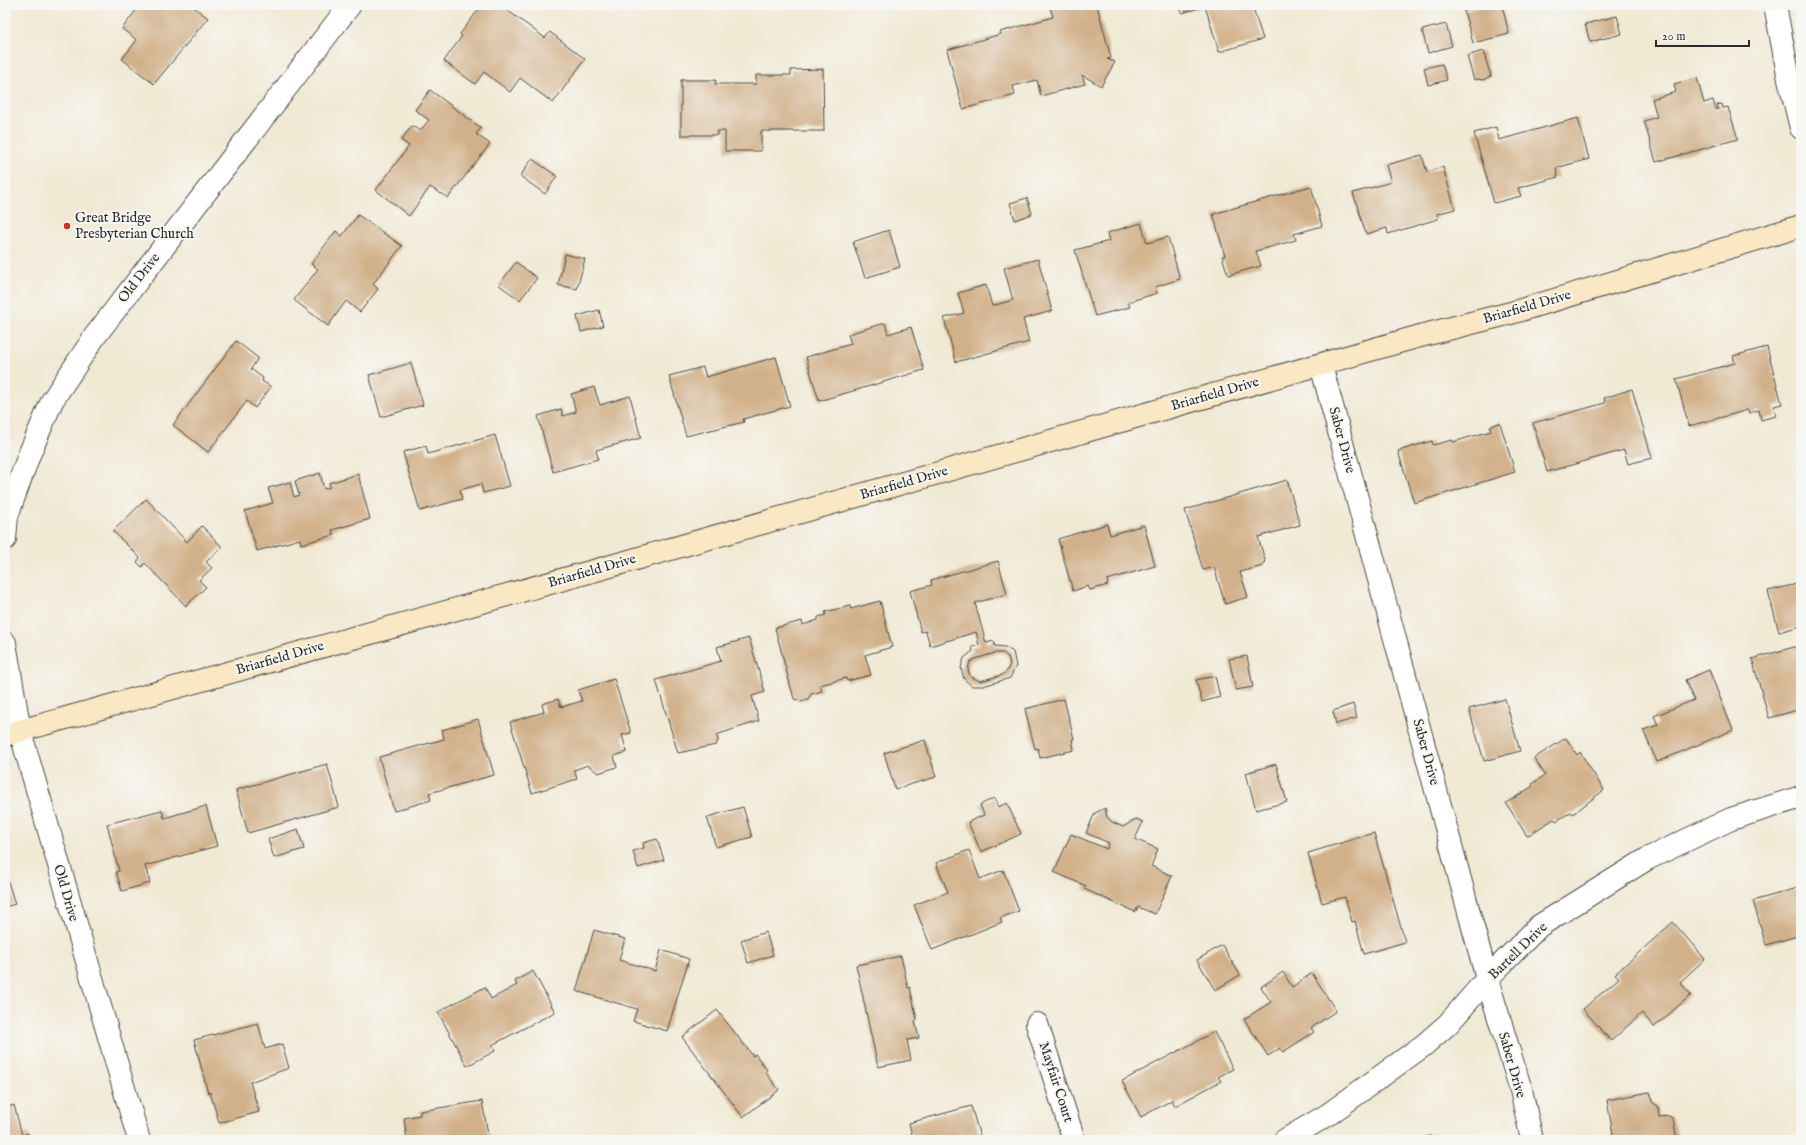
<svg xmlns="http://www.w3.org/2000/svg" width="1806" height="1145" font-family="'IM FELL English',serif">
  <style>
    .building { fill: #d1b18a; fill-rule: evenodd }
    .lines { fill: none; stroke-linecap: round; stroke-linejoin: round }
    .street-casing { stroke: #494844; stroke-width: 24 }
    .secondary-casing { stroke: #494844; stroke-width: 24 }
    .street { stroke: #fff; stroke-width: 22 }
    .secondary { stroke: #fae7c3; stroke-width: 22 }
    .poi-dot { fill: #c8321e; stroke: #f6f6f2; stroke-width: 1.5 }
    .labels { text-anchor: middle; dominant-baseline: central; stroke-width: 4; stroke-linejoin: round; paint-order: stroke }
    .poi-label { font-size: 14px; fill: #2b2b2b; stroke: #f6f6f2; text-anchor: start }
    .street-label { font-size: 14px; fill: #2b2b2b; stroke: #f6f6f2 }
  </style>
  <rect width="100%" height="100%" fill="#f6f6f2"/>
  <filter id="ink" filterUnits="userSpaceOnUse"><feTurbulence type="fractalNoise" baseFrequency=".025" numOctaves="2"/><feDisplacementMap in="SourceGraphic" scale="8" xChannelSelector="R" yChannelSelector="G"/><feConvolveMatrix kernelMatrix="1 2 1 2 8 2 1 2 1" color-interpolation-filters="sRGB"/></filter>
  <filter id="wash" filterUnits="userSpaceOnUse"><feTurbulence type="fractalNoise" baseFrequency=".012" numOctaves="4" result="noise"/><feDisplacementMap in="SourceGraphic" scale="16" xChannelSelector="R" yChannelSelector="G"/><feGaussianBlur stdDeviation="0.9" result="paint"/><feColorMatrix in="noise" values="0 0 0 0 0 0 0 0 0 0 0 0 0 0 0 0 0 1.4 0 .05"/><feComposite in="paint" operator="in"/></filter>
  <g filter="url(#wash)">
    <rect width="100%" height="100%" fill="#f0e9d4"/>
    <g id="blocks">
      <path class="building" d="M140,5H158L161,7L162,5H191L208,18L154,84L122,59L137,40L122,29Z
        M482,5H500L545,38L550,32L585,59L553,103L520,78L510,92L484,72L475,84L444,61L462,36L460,34Z
        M1056,5H1097L1111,58L1107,59L1115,62L1101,86L1082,75L1085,84L1041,96L1037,80L1013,86L1015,95L963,109L947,50L1001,34L1000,32L1053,17L1050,7Z
        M1179,5H1252L1263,39L1219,52L1205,6L1182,13Z
        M1488,5H1502L1509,34L1473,43L1464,11Z
        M1617,16L1622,34L1590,42L1585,24Z
        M1446,24L1452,46L1428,53L1422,30Z
        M1483,51L1491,76L1483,80L1478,79L1474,80L1467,56Z
        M1442,64L1447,80L1428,85L1424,68Z
        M823,69L824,131H761V151H725V131H717V135H681V80H716L715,84H756V75H791V70Z
        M1697,78L1704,103L1713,100L1716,110L1718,109L1717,105L1722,104L1723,108L1728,107L1738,139L1656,162L1644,121L1657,117L1652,99L1676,92L1674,84Z
        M430,90L481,128L476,134L490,144L448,198L430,187L409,216L376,190L409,146L401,140L412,126L420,131L429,120L415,110Z
        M1578,118L1589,159L1556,168L1558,177L1518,188L1521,196L1494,203L1474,133L1496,127L1499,140Z
        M1422,155L1427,172L1443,167L1455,209L1437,214L1438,219L1388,234L1387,228L1366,234L1353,193L1391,182L1386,165Z
        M532,159L557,176L545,194L520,176Z
        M1311,186L1322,226L1294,234L1296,240L1256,251L1261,266L1228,275L1222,256H1225L1213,214Z
        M1027,198L1032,214L1015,220L1010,203Z
        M358,215L402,246L373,284L378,289L360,312L346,301L328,326L294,300L318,269L311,264L336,231L342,236Z
        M1141,223L1147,243L1168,237L1180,279L1155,287L1157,293L1128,302L1130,307L1095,316L1075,250L1109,241L1107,233Z
        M889,230L900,267L865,278L853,242Z
        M565,254L585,259L577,289L558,285Z
        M1038,259L1052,311L1023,319L1029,342L956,362L944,318L964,313L958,293L986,285L992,306L1013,300L1004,268Z
        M516,262L537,278L520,300L499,285Z
        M599,310L603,326L581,332L577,316Z
        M885,323L888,334L911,327L924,370L819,401L806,357L851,344L848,334Z
        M236,341L258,358L251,369L263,378L262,381L271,387L255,408L247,401L208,452L173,425Z
        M1767,347L1782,404L1774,406L1776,416L1761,420L1759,410L1749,413L1748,410L1689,426L1676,379L1735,363L1733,356Z
        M776,357L790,406L743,419L744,422L686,436L669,376L703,367L706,377Z
        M411,363L423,405L381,417L369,375Z
        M594,387L600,405L630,396L641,438L596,450L598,459L553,472L538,416L561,409L563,416L576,412L571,394Z
        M1632,389L1652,458L1628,464L1624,450L1547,472L1533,423L1605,403L1604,398Z
        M1500,423L1515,472L1414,503L1398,451L1432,441L1433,445L1452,440L1453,442L1491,431L1490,426Z
        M495,435L510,486L483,493L481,484L460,490L462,499L420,511L403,452L426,446L428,454Z
        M320,473L324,489L330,487L329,483L358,474L370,519L332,530L334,535L301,544L300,539L257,551L245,511L273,503L268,488L290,482L294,497L299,495L295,481Z
        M1287,480L1300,525L1258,537L1265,560L1263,566L1240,572L1248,597L1225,604L1214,567L1203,570L1185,510Z
        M146,499L187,542L202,526L222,547L206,562L212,568L199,580L206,587L186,606L145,563L142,567L137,562L140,558L113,531Z
        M1107,524L1110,535L1144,525L1155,566L1107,580L1108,585L1090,590L1088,586L1073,591L1058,539Z
        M998,561L1007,594L975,603L986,643L994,641L995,646L1005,647L1013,652L1016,666L1010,678L983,686H972L964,679L961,668L964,658L973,651L972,647L979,645L976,632L930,646L926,631L921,632L910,591L932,585L931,580ZM995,653H1003L1008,657L1010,664L1007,671L1002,675L980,681L970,676L968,669L970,662L975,659Z
        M1801,583V626L1779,632L1768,591Z
        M880,601L892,647L865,655L871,675L847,681L846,678L820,685L822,691L811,694L808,699L801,701L794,699L775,628L802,621L803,625L818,620V617L826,615L825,612L850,606L851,609Z
        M749,638L765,692L752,696L759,721L716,735L718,740L716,745L678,753L656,680L721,661L717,647Z
        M1801,645V709L1769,718L1752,659Z
        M1247,656L1253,687L1236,690L1229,659Z
        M1709,670L1733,730L1657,762L1643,730L1658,725L1654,716L1694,700L1685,680Z
        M1215,676L1220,697L1202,702L1196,680Z
        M614,679L631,733L622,735L627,752L614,756L617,767L598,773L588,765L574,770L577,779L532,793L510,722L544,712L542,704L558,699L561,707L582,701L578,690Z
        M1064,699L1074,739H1072L1074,750L1040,758L1038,748L1035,749L1025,709Z
        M1505,699L1520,751L1484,761L1469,709Z
        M1353,704L1357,718L1336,724L1333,711Z
        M478,719L494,775L429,793L431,800L394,811L379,757L444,739L442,730Z
        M1566,738L1577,755L1580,752L1604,790L1573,814L1571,812L1556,821L1554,819L1527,836L1506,803L1533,786L1532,784L1545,775L1534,758Z
        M925,740L936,777L895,789L884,753Z
        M327,764L339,807L248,833L236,790Z
        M1276,764L1287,802L1256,810L1246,773Z
        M994,798L998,807L1007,803L1021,834L981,852L968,822L984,815L980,805Z
        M206,806L217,846L145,866L150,883L122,891L116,872L119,871L107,824L162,810L164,818Z
        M743,807L752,837L716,847L707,817Z
        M1105,808L1107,817L1112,822L1123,827L1136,819L1143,822L1135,839L1158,849L1151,866L1172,876L1155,914L1138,907L1135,912L1084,889L1086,886L1054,872L1071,834L1107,849L1109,843L1086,833L1095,813Z
        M298,829L304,849L274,858L268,839Z
        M1374,833L1405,942L1364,954L1355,921L1352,922L1345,897L1322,903L1308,853Z
        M657,839L664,860L638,868L633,851L644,848L643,843Z
        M969,850L980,879L1003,870L1019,911L1000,918L1002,922L932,950L914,905L948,892L936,863Z
        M5,872L15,904L5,907Z
        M1801,887V935L1766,945L1753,901Z
        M1673,922L1705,959L1680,982L1691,995L1654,1027L1642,1013L1611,1041L1583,1009L1619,978L1615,974Z
        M594,930L625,939L619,960L655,971L661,950L689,959L667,1031L633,1021L637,1009L576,991Z
        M766,932L773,955L748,963L741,940Z
        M1222,945L1240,975L1215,990L1197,960Z
        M901,956L908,988L910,987L917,1020L915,1021L919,1038L907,1040L911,1060L878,1067L856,965Z
        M533,971L555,1012L492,1045L495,1051L467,1066L438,1012L485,987L491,999L517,985L515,981Z
        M1283,972L1292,987L1312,973L1336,1011L1311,1028L1314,1032L1283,1052L1280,1048L1268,1056L1244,1019L1271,1002L1261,987Z
        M717,1010L753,1056L755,1054L767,1070L765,1072L779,1090L743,1117L682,1037Z
        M258,1023L265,1049L282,1044L289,1068L250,1082L259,1112L219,1123L210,1092L208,1093L194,1040Z
        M1214,1032L1233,1069L1218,1077L1221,1081L1175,1106L1172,1100L1141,1117L1122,1081Z
        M1650,1092L1652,1102L1658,1106L1659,1117L1669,1116L1673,1119L1677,1139L1614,1140L1607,1100Z
        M482,1101L489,1140H407L404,1118L420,1115V1111Z
        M14,1105L22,1135L28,1133L30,1140H5V1108Z
        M971,1106L981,1140H898L912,1135L909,1123Z
        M1431,1136L1432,1140H1416V1139Z"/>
    </g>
  </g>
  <g filter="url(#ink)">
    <use href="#blocks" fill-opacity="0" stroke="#494844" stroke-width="1"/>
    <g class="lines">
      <g class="street-casing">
        <path id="street" d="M1775,5L1789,79L1801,128
          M1321,365L1487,979L1521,1090L1532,1140
          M5,539L7,516L29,455L52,401L95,336L350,5
          M5,643L20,731L139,1140
          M1037,1024L1074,1140
          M1285,1140L1329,1114L1424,1045L1448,1024L1487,979L1539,926L1647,859L1731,819L1801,797"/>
      </g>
      <g class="secondary-casing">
        <path id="secondary" d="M5,735L618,564L1420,336L1511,313L1801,226"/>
      </g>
      <use href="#street" class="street"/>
      <use href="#secondary" class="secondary"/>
    </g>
  </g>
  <circle class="poi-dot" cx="67" cy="226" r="4"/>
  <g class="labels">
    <g class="poi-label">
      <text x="75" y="218">Great Bridge<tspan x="75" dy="16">Presbyterian Church</tspan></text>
    </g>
    <g class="street-label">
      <text transform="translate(139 278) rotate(-52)">Old Drive</text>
      <text transform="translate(1527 307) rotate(-16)">Briarfield Drive</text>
      <text transform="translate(1215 394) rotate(-16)">Briarfield Drive</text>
      <text transform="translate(1342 440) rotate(75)">Saber Drive</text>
      <text transform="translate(904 483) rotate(-16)">Briarfield Drive</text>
      <text transform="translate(592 571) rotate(-16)">Briarfield Drive</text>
      <text transform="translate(280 658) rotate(-16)">Briarfield Drive</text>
      <text transform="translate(1426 752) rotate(75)">Saber Drive</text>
      <text transform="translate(66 893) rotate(74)">Old Drive</text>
      <text transform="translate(1518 951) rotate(-44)">Bartell Drive</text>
      <text transform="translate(1512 1065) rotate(74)">Saber Drive</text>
      <text transform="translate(1056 1082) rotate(72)">Mayfair Court</text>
    </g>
  </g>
  <rect width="1806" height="1145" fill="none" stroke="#f6f6f2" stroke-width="20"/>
  <path d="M1656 40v6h93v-6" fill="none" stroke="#2b2b2b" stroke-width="2"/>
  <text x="1662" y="40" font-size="12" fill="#2b2b2b" stroke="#f6f6f2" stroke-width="3" paint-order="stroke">20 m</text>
</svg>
